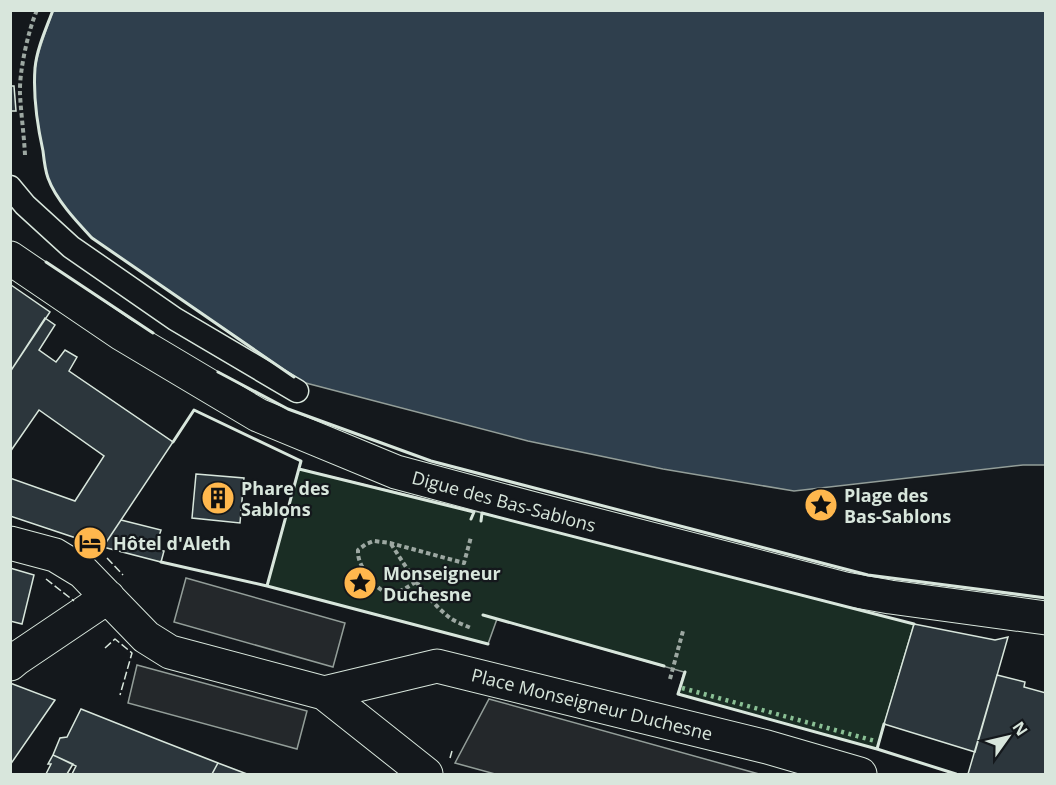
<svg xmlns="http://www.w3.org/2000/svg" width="1056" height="785" font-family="'Open Sans',sans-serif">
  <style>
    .green { fill: #1a2d24; stroke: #939e99; stroke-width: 1.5 }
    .parking { fill: #24282b; stroke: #939e99; stroke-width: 1.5 }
    .water { fill: #2f3f4d; stroke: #939e99; stroke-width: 1.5 }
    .building { fill: #2c363c; stroke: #d8e6dc; stroke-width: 1.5 }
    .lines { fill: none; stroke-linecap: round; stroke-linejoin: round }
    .service-casing { stroke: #d8e6dc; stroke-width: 25 }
    .pedestrian-casing { stroke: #d8e6dc; stroke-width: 35 }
    .minor-casing { stroke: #d8e6dc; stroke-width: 35 }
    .path { stroke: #9da8a2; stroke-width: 4; stroke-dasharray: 4.5 3; stroke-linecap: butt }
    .service { stroke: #14181c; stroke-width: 22 }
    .pedestrian { stroke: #14181c; stroke-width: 33 }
    .minor { stroke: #14181c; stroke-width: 33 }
    .hedge { stroke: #8ac095; stroke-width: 4.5; stroke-dasharray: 3 4.5; stroke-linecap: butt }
    .fence { stroke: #d8e6dc; stroke-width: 1.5; stroke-dasharray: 8 3; stroke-linecap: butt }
    .wall { stroke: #d8e6dc; stroke-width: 3 }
    .labels { text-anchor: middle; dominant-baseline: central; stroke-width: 4.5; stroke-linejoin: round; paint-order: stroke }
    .poi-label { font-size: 18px; font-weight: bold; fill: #d8e6dc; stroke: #14181c; text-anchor: start }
    .street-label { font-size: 18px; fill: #d8e6dc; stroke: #14181c }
  </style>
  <rect width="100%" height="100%" fill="#14181c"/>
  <path class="green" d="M299,469L482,513L914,624L877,749L678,694L684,672L497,619L488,644L267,586Z"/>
  <path class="parking" d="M186,578L345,623L333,667L174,622Z
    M137,665L307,711L297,749L128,703Z
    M489,699L759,774H495L455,763Z"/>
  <path class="water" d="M53,11H1045V465H1023L794,491L663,469L528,441L302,382L92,238C77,222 56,200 48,178C45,170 44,160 43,151C38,126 31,88 36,63C40,45 47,28 53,11Z"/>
  <path class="building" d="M10,86H14L16,111H10Z
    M11,285L50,312L10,372V286Z
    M45,318L55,325L39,350L56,362L65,350L77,357L69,371L173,442L103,547L10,516V478L75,501L104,456L39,410L10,452V372Z
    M196,474L244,478L240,523L192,518Z
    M121,520L161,530L155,549L164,551L161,562L103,547Z
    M10,568L34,575L22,624L10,621Z
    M914,624L995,640L1008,637L975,752L884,724Z
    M997,675L1025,682L1024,687L1046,693V774H968Z
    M10,683L55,700L10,765Z
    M81,709L159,740L218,763L212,774H72L76,766L53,755L60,738L67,737Z
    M53,755L73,764L67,774H46L51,764H48Z
    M218,763L247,774H212Z"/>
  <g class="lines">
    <g class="service-casing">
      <path id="service" d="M10,187L25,205L71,247L175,319L297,391"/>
    </g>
    <g class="pedestrian-casing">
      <path id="pedestrian" d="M10,258L122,334L258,415L396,472L538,510L845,589L890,597L1046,618"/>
    </g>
    <g class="minor-casing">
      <path id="minor" d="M10,543L55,555L83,572L146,637L170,652L324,693L426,774
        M10,664L16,659L108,597
        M324,693L437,666L767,747L860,774"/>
    </g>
    <path class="path" d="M25,155C24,135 21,114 20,94C19,72 28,31 37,10
      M391,544C408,570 425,598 450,618C456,622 464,625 471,628
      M416,582C407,587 400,593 390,593C378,593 362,570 359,559C358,556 358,553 358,550L366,544L374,541L390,543L464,563L471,537
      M670,679L683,631"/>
    <use href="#service" class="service"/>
    <use href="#pedestrian" class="pedestrian"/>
    <use href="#minor" class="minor"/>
    <path class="hedge" d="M682,688L875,741"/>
    <path class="fence" d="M107,558L123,575
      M46,579L74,601
      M105,648L115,639L132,653L120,695
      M450,758L452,751"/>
    <path class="wall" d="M53,10C46,29 37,48 35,68C33,96 37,124 43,151C44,160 45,170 48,178C56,200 77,222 92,238L294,377
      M46,262L153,333
      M218,372L288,409L431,461L868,575L1046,598
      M173,442L194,410L301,461L267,586
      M299,469L474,512L471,519
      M481,521L482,513L914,624
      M161,562L267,586L488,644
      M483,615L664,666
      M685,672L678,694L877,749L884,724
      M877,749L956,774"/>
  </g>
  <defs>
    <g id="building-disc" transform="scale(1.725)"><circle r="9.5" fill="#ffb74d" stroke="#14181c"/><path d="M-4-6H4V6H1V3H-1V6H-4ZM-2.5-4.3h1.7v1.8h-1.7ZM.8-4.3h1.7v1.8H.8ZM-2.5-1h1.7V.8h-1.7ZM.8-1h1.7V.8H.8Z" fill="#111"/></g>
    <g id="sight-disc" transform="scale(1.725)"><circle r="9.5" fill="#ffb74d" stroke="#14181c"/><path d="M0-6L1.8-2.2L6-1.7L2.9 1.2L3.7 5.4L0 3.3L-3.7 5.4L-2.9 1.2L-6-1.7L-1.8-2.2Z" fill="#111"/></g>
    <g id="hotel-disc" transform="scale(1.725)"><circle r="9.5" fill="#ffb74d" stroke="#14181c"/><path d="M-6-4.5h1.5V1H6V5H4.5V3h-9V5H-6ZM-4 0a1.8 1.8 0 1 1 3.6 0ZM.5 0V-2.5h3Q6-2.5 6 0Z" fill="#111"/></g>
  </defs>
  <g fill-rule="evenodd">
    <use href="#building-disc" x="218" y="498"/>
    <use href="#sight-disc" x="821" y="505"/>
    <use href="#hotel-disc" x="90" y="543"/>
    <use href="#sight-disc" x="360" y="583"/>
  </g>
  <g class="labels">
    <g class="poi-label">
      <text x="241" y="488">Phare des<tspan x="241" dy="21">Sablons</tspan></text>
      <text x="844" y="495">Plage des<tspan x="844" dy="21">Bas-Sablons</tspan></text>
      <text x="113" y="543">Hôtel d'Aleth</text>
      <text x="383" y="573">Monseigneur<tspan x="383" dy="21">Duchesne</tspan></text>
    </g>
    <g class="street-label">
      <text transform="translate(504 501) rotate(15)">Digue des Bas-Sablons</text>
      <text transform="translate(592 704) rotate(14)">Place Monseigneur Duchesne</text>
    </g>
  </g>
  <rect width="1056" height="785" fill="none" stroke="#d8e6dc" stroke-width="24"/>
  <g transform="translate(1008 737) rotate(56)" stroke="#14181c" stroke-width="4.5" paint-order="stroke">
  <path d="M0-4.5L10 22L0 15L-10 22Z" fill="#d8e6dc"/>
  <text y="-9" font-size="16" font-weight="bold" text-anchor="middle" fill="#d8e6dc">N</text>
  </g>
</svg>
